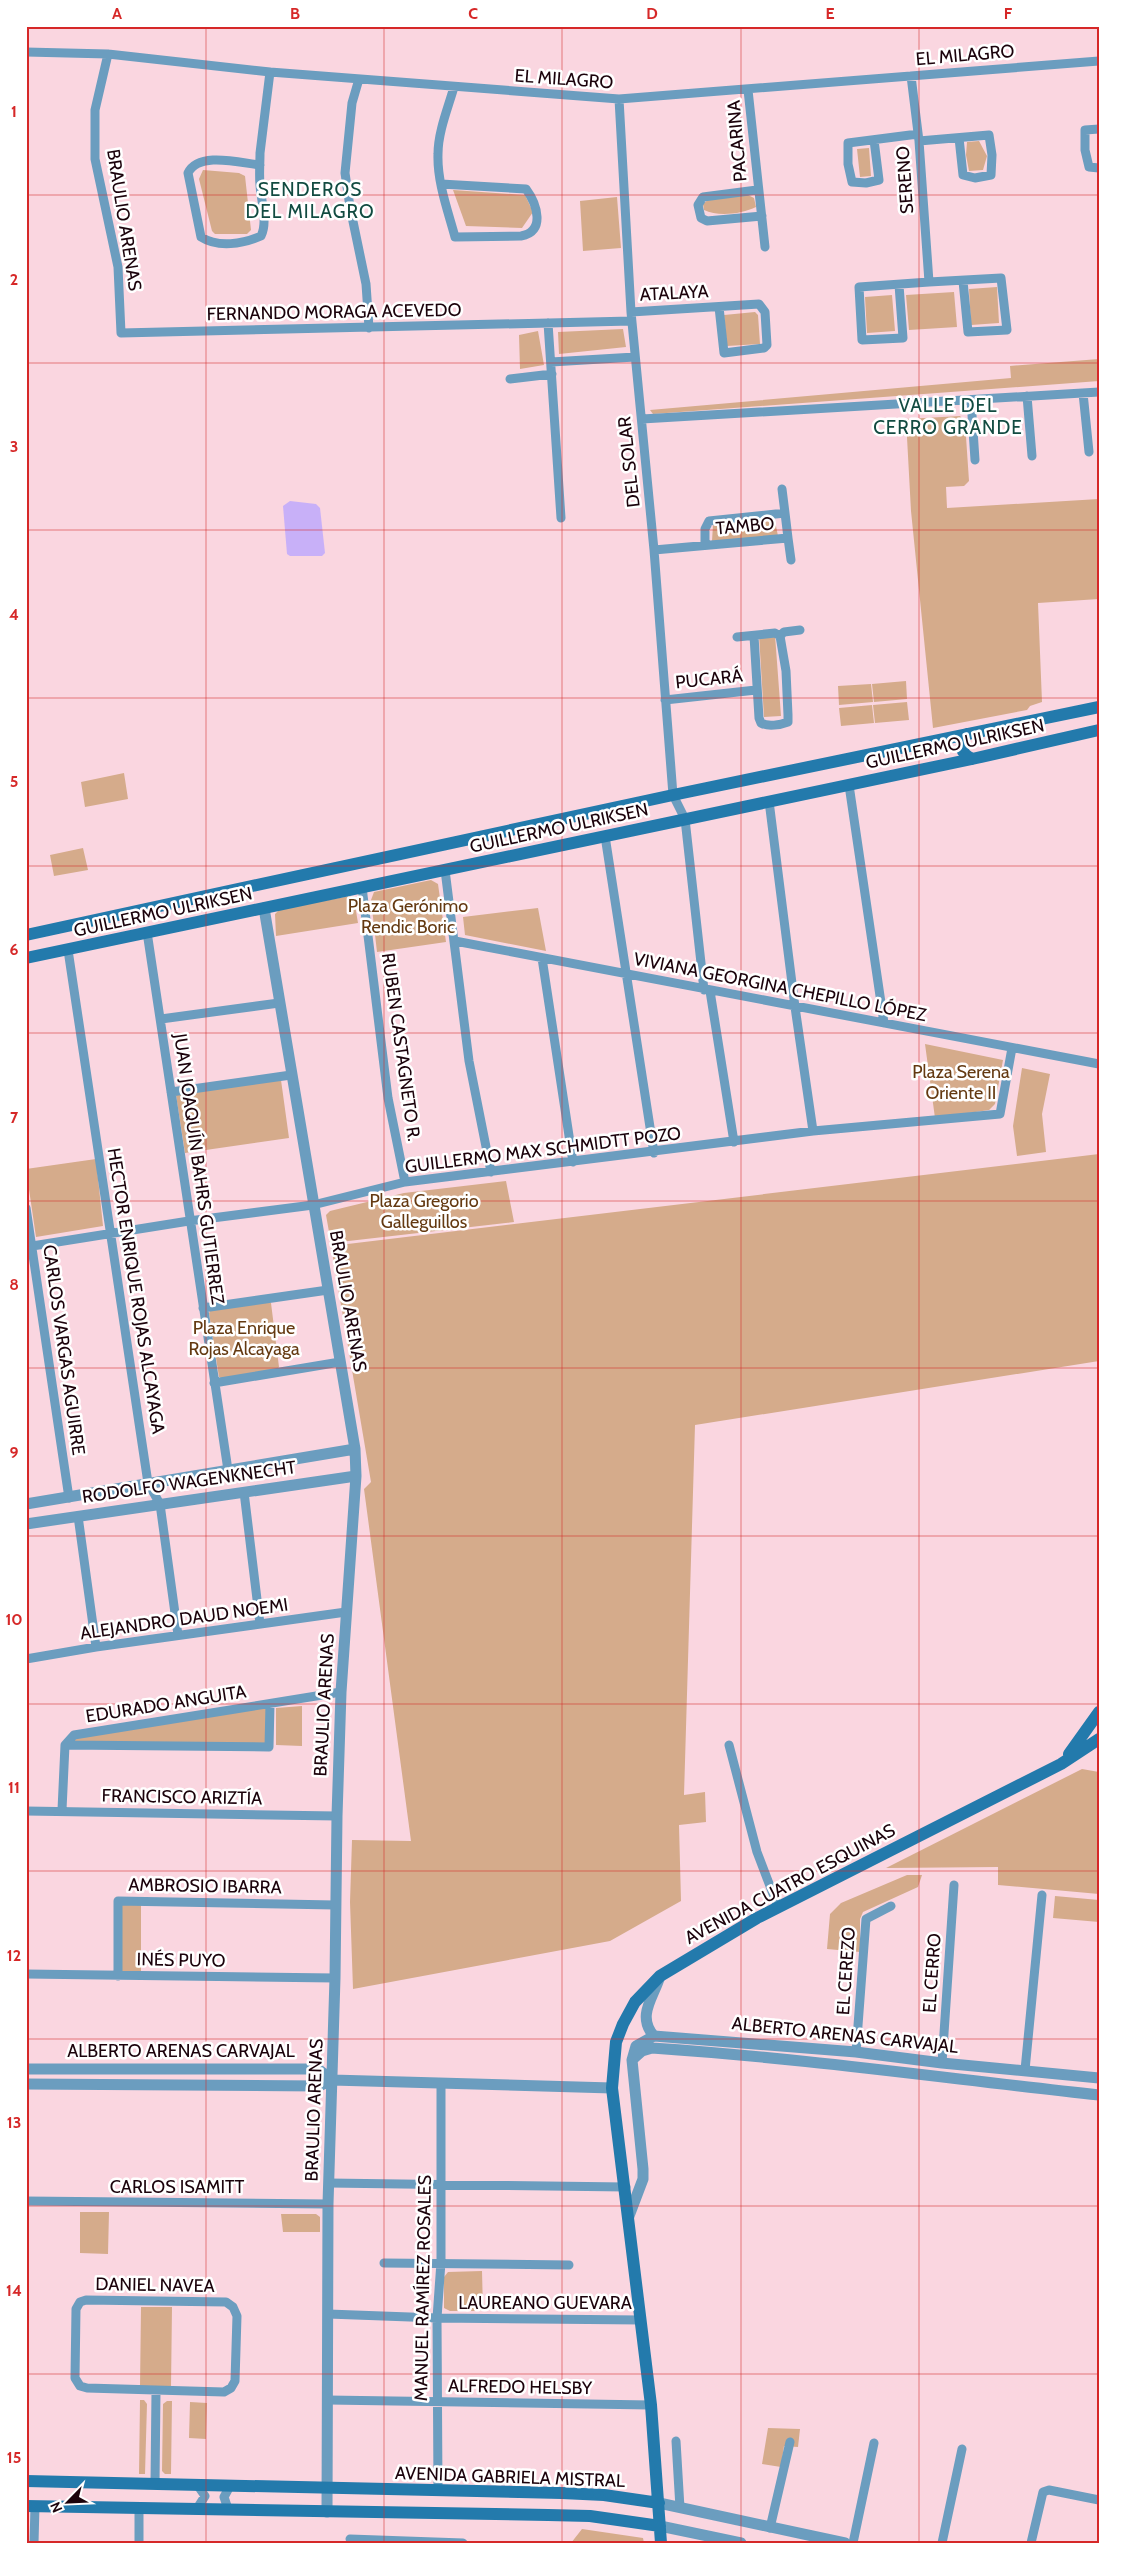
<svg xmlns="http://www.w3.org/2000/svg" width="1125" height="2569" font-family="Cabin,sans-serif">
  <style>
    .green { fill: #d5ab8b }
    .water { fill: #c8b0f8 }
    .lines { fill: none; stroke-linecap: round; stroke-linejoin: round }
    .minor { stroke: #6b9dbf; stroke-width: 9 }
    .tertiary { stroke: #6b9dbf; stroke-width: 11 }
    .secondary { stroke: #237aac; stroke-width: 12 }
    .grid { fill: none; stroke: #d62828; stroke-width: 1; stroke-opacity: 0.55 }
    .labels { text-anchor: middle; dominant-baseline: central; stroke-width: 5; stroke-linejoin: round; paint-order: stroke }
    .street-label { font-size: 18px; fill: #1b020b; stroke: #fff }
    .park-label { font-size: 18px; fill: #643911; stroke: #fff }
    .neighbourhood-label { font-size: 19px; letter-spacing: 1px; fill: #124b41; stroke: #fff }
    .neatline { fill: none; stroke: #d62828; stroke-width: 2 }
    .grid-label { font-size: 16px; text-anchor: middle; font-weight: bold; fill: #d62828 }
  </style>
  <rect width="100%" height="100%" fill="#fad6e0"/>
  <path class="green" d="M979,141L987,156L983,170L969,171L966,155L967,142Z
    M869,148L871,176L860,177L857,149Z
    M203,170L239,173L245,176L251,230L247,234H215L212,231L199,179Z
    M453,190L525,195L533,212L522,228L466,226Z
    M746,194L754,198L756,207C742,214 718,217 704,210L703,204L709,199Z
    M617,197L621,248L583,251L580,201Z
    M997,287L999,323L971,325L969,289Z
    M954,292L957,327L909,330L906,295Z
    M892,295L895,331L867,333L865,297Z
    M755,312L758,315L760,344L727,346L724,315Z
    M623,329L626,347L559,354L558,332Z
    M538,331L544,365L520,369L519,335Z
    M1099,359V381L653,414L650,410L1011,378L1010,366Z
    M960,416L965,422L969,481L964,486L946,487L947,508L1099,499V599L1038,603L1042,702L1030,706L1027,710L933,728L911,511L906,419Z
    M775,521L778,536L712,541L713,525Z
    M759,635H775L781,716L764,717Z
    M906,681L907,699L874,702L872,684Z
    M871,684L873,702L839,705L838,686Z
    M907,702L909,720L875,723L873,705Z
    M872,705L874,723L841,726L839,708Z
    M124,773L128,799L85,807L81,782Z
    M83,848L88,870L54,876L50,855Z
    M431,880L438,884L446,942L377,952L371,900L374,892Z
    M350,896L354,899L358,923L276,936L275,914L280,909Z
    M538,908L546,951L465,935L463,917Z
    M925,1044L1003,1060L995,1104L989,1110L935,1118Z
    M1022,1068L1050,1074L1042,1114L1046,1152L1017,1156L1013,1126Z
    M281,1080L289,1138L185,1153L176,1095Z
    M1099,1154V1361L695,1425L684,1795L705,1792L706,1822L679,1825L681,1901L610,1941L353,1989L350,1902L352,1840L411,1841L364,1489L371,1482L331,1246Z
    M96,1159L103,1226L36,1237L26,1169Z
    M506,1181L514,1222L331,1243L326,1215L330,1211L404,1193Z
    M267,1300L271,1303L279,1367L275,1372L223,1379L219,1377L209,1313L212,1308Z
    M302,1706V1746L276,1745V1708Z
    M268,1707L266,1744L71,1742L75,1738Z
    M1082,1769L1099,1772V1894L998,1885V1867L886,1868Z
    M907,1875H922L918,1887L863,1912L860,1919V1952L827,1949L830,1914L841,1903Z
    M1055,1896L1099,1900V1922L1053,1918Z
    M122,1903H141V1971H122Z
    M80,2212H109L108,2254L80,2253Z
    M281,2214H316L320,2217V2232H283Z
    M482,2271L483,2311H450L444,2308V2277L448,2272Z
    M141,2307H172L171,2387H140Z
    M140,2400H144L147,2404L145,2474H139Z
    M167,2401H172L171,2474H165L162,2471L163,2404Z
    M190,2402L207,2403L206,2439L189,2438Z
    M768,2428L800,2429L798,2447L784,2446L781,2467L762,2464Z
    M582,2529L643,2538L644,2543H571Z"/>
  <path class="water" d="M290,501L316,504L320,508L325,553L322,556H290L287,554L283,506Z"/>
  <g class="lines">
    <path class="minor" d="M26,52L108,54L270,72L619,99L1099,61
      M108,54L95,110V159L118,267L121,333L631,321
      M359,79L352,103L345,173L350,207L366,284L369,328
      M748,90L765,247
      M619,99L631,312L654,550L673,795L685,819L704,990
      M1099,129L1085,130V150L1089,167L1099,168
      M874,140L879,180L866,183L852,182L848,164V143L918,134
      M919,141L989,135L992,155L991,175L975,178L963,175L959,138
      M260,165C240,163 199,151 188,173L201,237C218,248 243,244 261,236C268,222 261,201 260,185C259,175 260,164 260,153L270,72
      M441,184L526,189C537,204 546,232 521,236L455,237C448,211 437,182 438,154C438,132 448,108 454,87
      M757,190L703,197L698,205L701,218L707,221L762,216
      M929,282L1001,278L1007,330L968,332L963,281
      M899,285L903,338L862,340L859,287L929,282L919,141L911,76
      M631,312L759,304L765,312L767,345L764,348L724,353L719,307
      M548,323L561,518
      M551,362L635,357
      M510,379L552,374
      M1083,393L1089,452
      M1027,396L1032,456
      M971,400L975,460
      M642,419L1099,392
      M782,489L785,513
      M788,538L791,560
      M654,550L788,538L785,513L709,521L705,529V545
      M780,636L784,632L800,630
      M737,637L775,633L780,636L786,671L788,715V722C780,725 768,727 761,723L759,718L754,636
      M665,700L756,690
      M849,785L884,1023
      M769,801L795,1007L813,1131
      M605,836L654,1153
      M445,870L469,1061L491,1172
      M362,887L388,1098L405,1182
      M147,932L228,1470
      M455,941L1099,1064
      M68,950L148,1483L160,1504L178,1635
      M542,958L573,1162
      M710,991L734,1142
      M161,1019L279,1003
      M171,1092L291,1075
      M26,1208L69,1498
      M26,1247L189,1221L313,1205L405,1182L813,1131L1000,1114L1012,1048
      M203,1308L328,1290
      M214,1383L340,1362
      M244,1492L260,1624
      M78,1516L96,1647
      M26,1659L96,1647L346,1612
      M65,1745L269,1747L270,1704
      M729,1745L757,1852L778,1907
      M62,1810L65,1745L74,1735L341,1692
      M26,1811L337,1816
      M26,1974L335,1978
      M118,1976V1901L335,1905
      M856,2052L866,1919L891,1906
      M942,2063L954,1885
      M1025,2070L1042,1895
      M329,2183L626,2187
      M26,2201L328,2204
      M384,2263L569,2265
      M86,2300L226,2302L233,2307L237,2316L235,2381L231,2388L224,2392L87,2388L80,2386L75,2378L76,2309L80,2302Z
      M328,2314L437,2318L641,2320
      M328,2400L651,2405
      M676,2441L680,2508
      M155,2483L156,2391
      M438,2491L437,2318L441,2262V2085
      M198,2507L205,2496L198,2486
      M228,2509L224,2497L230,2486
      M770,2528L790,2442
      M350,2539L463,2543
      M34,2543L35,2506
      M139,2543V2507
      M853,2543L874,2443
      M942,2543L962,2449
      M1031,2543L1043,2492L1049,2490L1099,2500"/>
    <path class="tertiary" d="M264,908L355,1449L356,1476L341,1692L337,1816L335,1978L328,2204L327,2512
      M26,1504L355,1449
      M26,1524L356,1476
      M660,1976C654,1997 636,2016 654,2036L856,2052L942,2063L1099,2078
      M632,2060L642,2051L652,2048C801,2058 950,2079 1099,2095
      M26,2069H318L332,2080
      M26,2084L319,2086L332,2080L612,2088
      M629,2216L643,2179V2169L632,2060L636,2046L654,2036
      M659,2503L845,2543
      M660,2526L741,2543"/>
    <path class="secondary" d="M967,734C959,745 960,753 972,759
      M26,935L673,795L1099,707
      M26,958L972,759L1099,730
      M1069,1754L1099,1712
      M26,2481L562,2493L604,2495L659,2503
      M26,2506L548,2515L590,2516L660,2526
      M661,2543L651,2405L612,2088L616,2042L623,2024L635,2002L660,1976L757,1918L1061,1764L1099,1739"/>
  </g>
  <path class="grid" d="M206,26V2543M384,26V2543M562,26V2543M741,26V2543M919,26V2543M26,195H1099M26,363H1099M26,530H1099M26,698H1099M26,866H1099M26,1033H1099M26,1201H1099M26,1368H1099M26,1536H1099M26,1704H1099M26,1871H1099M26,2039H1099M26,2206H1099M26,2374H1099"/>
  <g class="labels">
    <g class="street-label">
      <text transform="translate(965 55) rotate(-5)">EL MILAGRO</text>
      <text transform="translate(564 79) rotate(4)">EL MILAGRO</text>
      <text transform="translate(737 141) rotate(-95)">PACARINA</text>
      <text transform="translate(905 180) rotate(-94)">SERENO</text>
      <text transform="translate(124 220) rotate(81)">BRAULIO ARENAS</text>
      <text transform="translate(674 293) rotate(-3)">ATALAYA</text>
      <text transform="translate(334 312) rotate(-1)">FERNANDO MORAGA ACEVEDO</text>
      <text transform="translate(629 462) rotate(-96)">DEL SOLAR</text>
      <text transform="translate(745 526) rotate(-5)">TAMBO</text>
      <text transform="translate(709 679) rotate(-6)">PUCARÁ</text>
      <text transform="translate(955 744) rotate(-12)">GUILLERMO ULRIKSEN</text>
      <text transform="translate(559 828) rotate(-12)">GUILLERMO ULRIKSEN</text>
      <text transform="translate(163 912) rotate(-12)">GUILLERMO ULRIKSEN</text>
      <text transform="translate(780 987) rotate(11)">VIVIANA GEORGINA CHEPILLO LÓPEZ</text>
      <text transform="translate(401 1047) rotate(82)">RUBEN CASTAGNETO R.</text>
      <text transform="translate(543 1150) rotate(-7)">GUILLERMO MAX SCHMIDTT POZO</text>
      <text transform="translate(199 1169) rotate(82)">JUAN JOAQUÍN BAHRS GUTIERREZ</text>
      <text transform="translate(136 1291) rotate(81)">HECTOR ENRIQUE ROJAS ALCAYAGA</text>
      <text transform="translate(348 1301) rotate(80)">BRAULIO ARENAS</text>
      <text transform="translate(64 1350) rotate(82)">CARLOS VARGAS AGUIRRE</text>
      <text transform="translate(189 1482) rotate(-8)">RODOLFO WAGENKNECHT</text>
      <text transform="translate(184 1619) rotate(-8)">ALEJANDRO DAUD NOEMI</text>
      <text transform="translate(166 1704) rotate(-9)">EDURADO ANGUITA</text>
      <text transform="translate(324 1705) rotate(-87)">BRAULIO ARENAS</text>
      <text transform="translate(182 1797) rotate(1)">FRANCISCO ARIZTÍA</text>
      <text transform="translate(790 1884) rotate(-28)">AVENIDA CUATRO ESQUINAS</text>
      <text transform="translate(205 1886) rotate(1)">AMBROSIO IBARRA</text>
      <text transform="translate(181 1960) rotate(1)">INÉS PUYO</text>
      <text transform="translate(846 1971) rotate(-86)">EL CEREZO</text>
      <text transform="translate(932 1973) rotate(-86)">EL CERRO</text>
      <text transform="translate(845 2035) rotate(6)">ALBERTO ARENAS CARVAJAL</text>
      <text x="181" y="2051">ALBERTO ARENAS CARVAJAL</text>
      <text transform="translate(314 2110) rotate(-88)">BRAULIO ARENAS</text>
      <text x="177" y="2187">CARLOS ISAMITT</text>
      <text transform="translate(155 2285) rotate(1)">DANIEL NAVEA</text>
      <text transform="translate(423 2288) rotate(-89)">MANUEL RAMÍREZ ROSALES</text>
      <text x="545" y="2303">LAUREANO GUEVARA</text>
      <text transform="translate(520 2387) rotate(1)">ALFREDO HELSBY</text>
      <text transform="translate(510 2477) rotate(2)">AVENIDA GABRIELA MISTRAL</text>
    </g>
    <g class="park-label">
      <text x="408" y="906">Plaza Gerónimo<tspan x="408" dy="21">Rendic Boric</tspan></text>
      <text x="961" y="1072">Plaza Serena<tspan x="961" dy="21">Oriente II</tspan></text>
      <text x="424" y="1201">Plaza Gregorio<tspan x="424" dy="21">Galleguillos</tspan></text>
      <text x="244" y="1328">Plaza Enrique<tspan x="244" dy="21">Rojas Alcayaga</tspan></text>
    </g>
    <g class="neighbourhood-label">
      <text x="310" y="189">SENDEROS<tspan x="310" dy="22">DEL MILAGRO</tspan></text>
      <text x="948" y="405">VALLE DEL<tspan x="948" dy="22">CERRO GRANDE</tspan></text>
    </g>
  </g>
  <rect width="1125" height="2569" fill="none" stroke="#ffffff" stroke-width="55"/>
  <g transform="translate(68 2502) rotate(246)" stroke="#ffffff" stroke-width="4" paint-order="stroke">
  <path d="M0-4L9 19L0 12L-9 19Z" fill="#1b020b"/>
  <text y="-8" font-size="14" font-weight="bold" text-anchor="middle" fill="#1b020b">N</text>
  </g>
  <rect x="28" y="28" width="1070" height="2514" class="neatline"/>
  <g class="grid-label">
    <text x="117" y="19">A</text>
    <text x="295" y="19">B</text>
    <text x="473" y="19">C</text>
    <text x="652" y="19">D</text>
    <text x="830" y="19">E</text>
    <text x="1008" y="19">F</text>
    <text x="14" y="117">1</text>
    <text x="14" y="285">2</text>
    <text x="14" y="452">3</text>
    <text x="14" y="620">4</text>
    <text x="14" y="787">5</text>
    <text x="14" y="955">6</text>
    <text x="14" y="1123">7</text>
    <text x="14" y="1290">8</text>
    <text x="14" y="1458">9</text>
    <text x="14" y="1625">10</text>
    <text x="14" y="1793">11</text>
    <text x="14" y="1961">12</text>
    <text x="14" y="2128">13</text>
    <text x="14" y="2296">14</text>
    <text x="14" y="2463">15</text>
  </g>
</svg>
